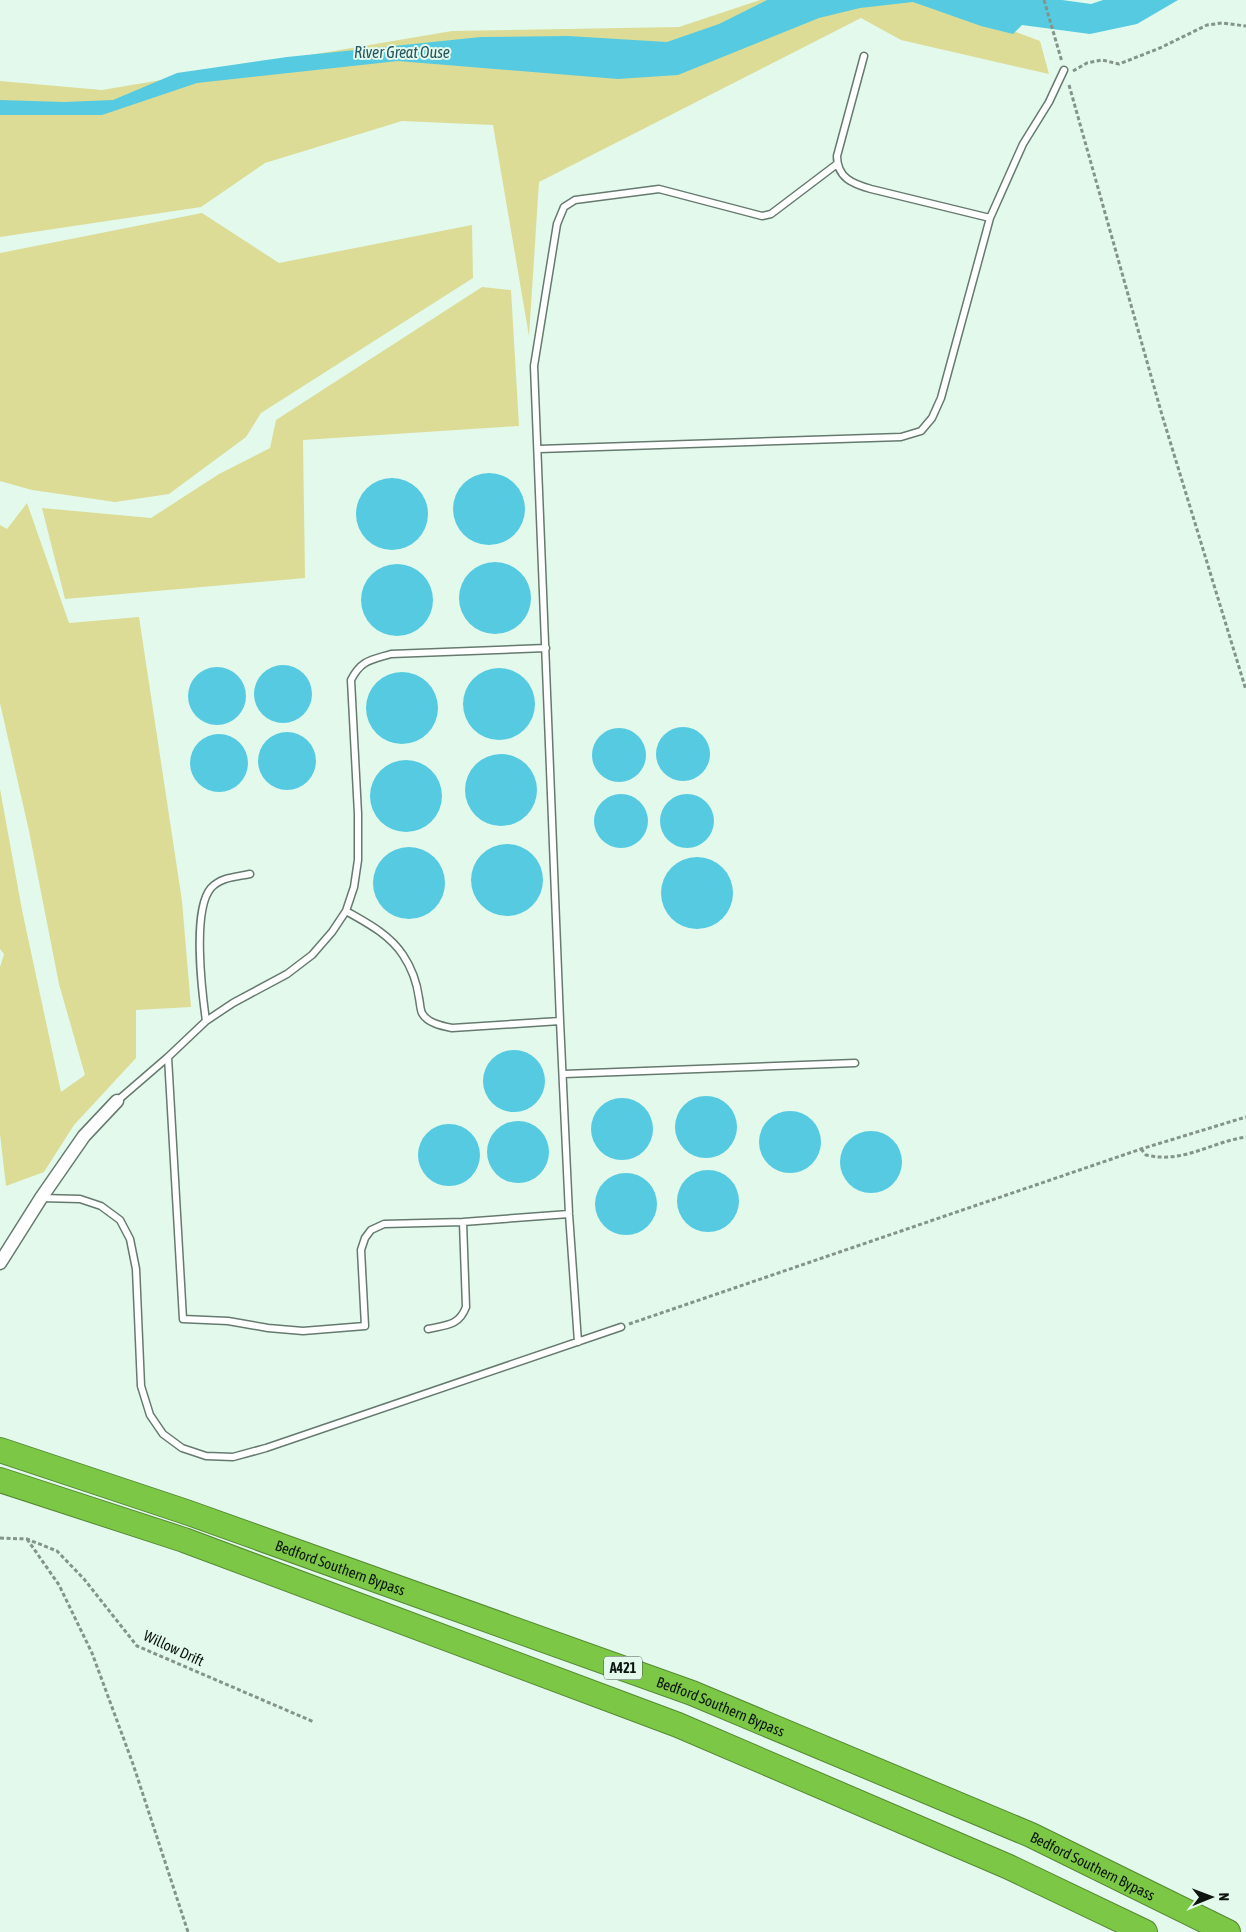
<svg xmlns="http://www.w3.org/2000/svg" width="1246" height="1932" font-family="'Asap Condensed',sans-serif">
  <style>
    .green { fill: #dcdc96 }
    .water { fill: #56cae1 }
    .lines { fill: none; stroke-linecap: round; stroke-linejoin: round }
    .lane-casing { stroke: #667a6f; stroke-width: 9 }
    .street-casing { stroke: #667a6f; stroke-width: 15 }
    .highway-casing { stroke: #558933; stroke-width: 26 }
    .path { stroke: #84948b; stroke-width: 3; stroke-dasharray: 4 2.5; stroke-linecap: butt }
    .lane { stroke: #fff; stroke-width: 6 }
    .street { stroke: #fff; stroke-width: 12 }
    .highway { stroke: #7cc745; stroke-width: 24 }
    .labels { text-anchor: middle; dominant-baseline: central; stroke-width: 4; stroke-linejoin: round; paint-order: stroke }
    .shield { fill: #e2f9ec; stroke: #4d5953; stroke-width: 1 }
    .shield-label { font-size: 14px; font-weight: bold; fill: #0d1511 }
    .street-label { font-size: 15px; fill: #0d1511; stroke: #e2f9ec }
    .water-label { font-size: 16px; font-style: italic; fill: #245660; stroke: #e2f9ec }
  </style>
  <rect width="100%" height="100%" fill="#e2f9ec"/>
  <path class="green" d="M760,0H931L1040,41L1049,74L901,40L861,18L539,182L529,336L493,125L402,121L265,163L201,207L0,237V81L102,90L452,31L679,27Z
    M202,213L279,263L472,225L473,278L261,413L246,437L169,494L115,502L32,490L0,481V253Z
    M482,287L511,290L519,426L303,440L305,578L65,599L42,508L151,518L219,474L270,448L276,420Z
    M27,503L69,623L139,617L182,901L191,1007L136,1010V1058L74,1125L44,1172L6,1186L0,1134V967L4,954L0,949V789L22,910L61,1092L85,1075L59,984L29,831L0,703V525L7,529Z"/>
  <path class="water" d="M767,0H1062L1091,4L1103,0H1178L1137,24L1090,34L1022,25L1013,34L981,26L913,2L860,8L819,18L678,75L618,79L398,61L197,83L102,115H0V100L64,102L113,100L177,73L287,57L481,37L568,36L667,42L719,24Z
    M453 509a36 36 0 1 1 72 0a36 36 0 1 1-72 0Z
    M356 514a36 36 0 1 1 72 0a36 36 0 1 1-72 0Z
    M459 598a36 36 0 1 1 72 0a36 36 0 1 1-72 0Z
    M361 600a36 36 0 1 1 72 0a36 36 0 1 1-72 0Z
    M254 694a29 29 0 1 1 58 0a29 29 0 1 1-58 0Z
    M188 696a29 29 0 1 1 58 0a29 29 0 1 1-58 0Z
    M463 704a36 36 0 1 1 72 0a36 36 0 1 1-72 0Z
    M366 708a36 36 0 1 1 72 0a36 36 0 1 1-72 0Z
    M656 754a27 27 0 1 1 54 0a27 27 0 1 1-54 0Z
    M592 755a27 27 0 1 1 54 0a27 27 0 1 1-54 0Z
    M258 761a29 29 0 1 1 58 0a29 29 0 1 1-58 0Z
    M190 763a29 29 0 1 1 58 0a29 29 0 1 1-58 0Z
    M465 790a36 36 0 1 1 72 0a36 36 0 1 1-72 0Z
    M370 796a36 36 0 1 1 72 0a36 36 0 1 1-72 0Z
    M660 821a27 27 0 1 1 54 0a27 27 0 1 1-54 0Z
    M594 821a27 27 0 1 1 54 0a27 27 0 1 1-54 0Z
    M471 880a36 36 0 1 1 72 0a36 36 0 1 1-72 0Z
    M373 883a36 36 0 1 1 72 0a36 36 0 1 1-72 0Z
    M661 893a36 36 0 1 1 72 0a36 36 0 1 1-72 0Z
    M483 1081a31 31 0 1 1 62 0a31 31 0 1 1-62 0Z
    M675 1127a31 31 0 1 1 62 0a31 31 0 1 1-62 0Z
    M591 1129a31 31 0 1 1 62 0a31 31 0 1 1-62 0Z
    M759 1142a31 31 0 1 1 62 0a31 31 0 1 1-62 0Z
    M487 1152a31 31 0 1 1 62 0a31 31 0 1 1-62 0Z
    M418 1155a31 31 0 1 1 62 0a31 31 0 1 1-62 0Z
    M840 1162a31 31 0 1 1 62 0a31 31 0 1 1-62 0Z
    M677 1201a31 31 0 1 1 62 0a31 31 0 1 1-62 0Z
    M595 1204a31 31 0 1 1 62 0a31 31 0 1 1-62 0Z"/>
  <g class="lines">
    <g class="lane-casing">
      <path id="lane" d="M864,56L837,156C837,178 853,184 871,189L990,218
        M539,449L901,437L921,431L932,418L941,398L990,218L1023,144L1049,102L1064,70
        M346,911C367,923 389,934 403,955C411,967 417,983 419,998C420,1002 420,1009 422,1013C427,1023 442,1026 452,1028L560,1021
        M206,1021C202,992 192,910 211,888C221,877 236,877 250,874
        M168,1057L183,1319L228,1321L268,1328L303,1331L365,1326L361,1250L365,1238L371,1230L384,1224L463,1222L569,1214
        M564,1074L855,1063
        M117,1101L168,1057L206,1021L233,1003L287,974L312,955L332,932L346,911L354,887L358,860V814L351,680C361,660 371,660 391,654L546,648
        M41,1198L80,1199L101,1206L120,1220L130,1239L136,1269L141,1386L150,1415L163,1434L182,1448L206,1456L233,1457L266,1448L621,1327
        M428,1329C446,1325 459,1326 466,1307L463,1222
        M578,1342L569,1214L560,1021L534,366L557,224L564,207L575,200L659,189L762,216L771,214L837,164"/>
    </g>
    <g class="street-casing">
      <path id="street" d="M0,1263L41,1198L84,1136L117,1101"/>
    </g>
    <g class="highway-casing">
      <g id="highway">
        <path id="s1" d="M0,1450L186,1512L692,1693L1031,1835L1228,1932"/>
        <path d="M0,1480L184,1540L678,1725L1009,1867L1145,1932"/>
      </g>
    </g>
    <path class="path" d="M1044,0L1062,62
      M1073,71L1087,63L1102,60L1119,64L1160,48L1207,25L1222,23L1246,26
      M1069,85L1162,415L1246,690
      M1141,1149L1146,1155C1183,1164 1211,1142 1246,1137
      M629,1324L1141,1149L1246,1117
      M0,1538L27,1539L57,1551L84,1579L137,1646L314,1722
      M27,1539L59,1585L92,1653L133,1764L188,1932"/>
    <use href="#lane" class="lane"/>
    <use href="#street" class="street"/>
    <use href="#highway" class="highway"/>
  </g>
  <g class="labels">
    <rect class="shield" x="604" y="1656.5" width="38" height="23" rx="4"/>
    <g class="shield-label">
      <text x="623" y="1668">A421</text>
    </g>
    <g class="street-label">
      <text stroke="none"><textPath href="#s1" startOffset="360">Bedford Southern Bypass</textPath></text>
      <text transform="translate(174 1648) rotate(25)">Willow Drift</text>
      <text stroke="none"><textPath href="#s1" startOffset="765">Bedford Southern Bypass</textPath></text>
      <text stroke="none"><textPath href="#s1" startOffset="1170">Bedford Southern Bypass</textPath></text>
    </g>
    <g class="water-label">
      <text x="402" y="52">River Great Ouse</text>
    </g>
  </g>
  <g transform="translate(1211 1897) rotate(89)" stroke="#e2f9ec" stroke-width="4" paint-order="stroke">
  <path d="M0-4L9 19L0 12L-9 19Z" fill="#0d1511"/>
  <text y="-8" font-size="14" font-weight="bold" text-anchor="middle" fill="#0d1511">N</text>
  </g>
</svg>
